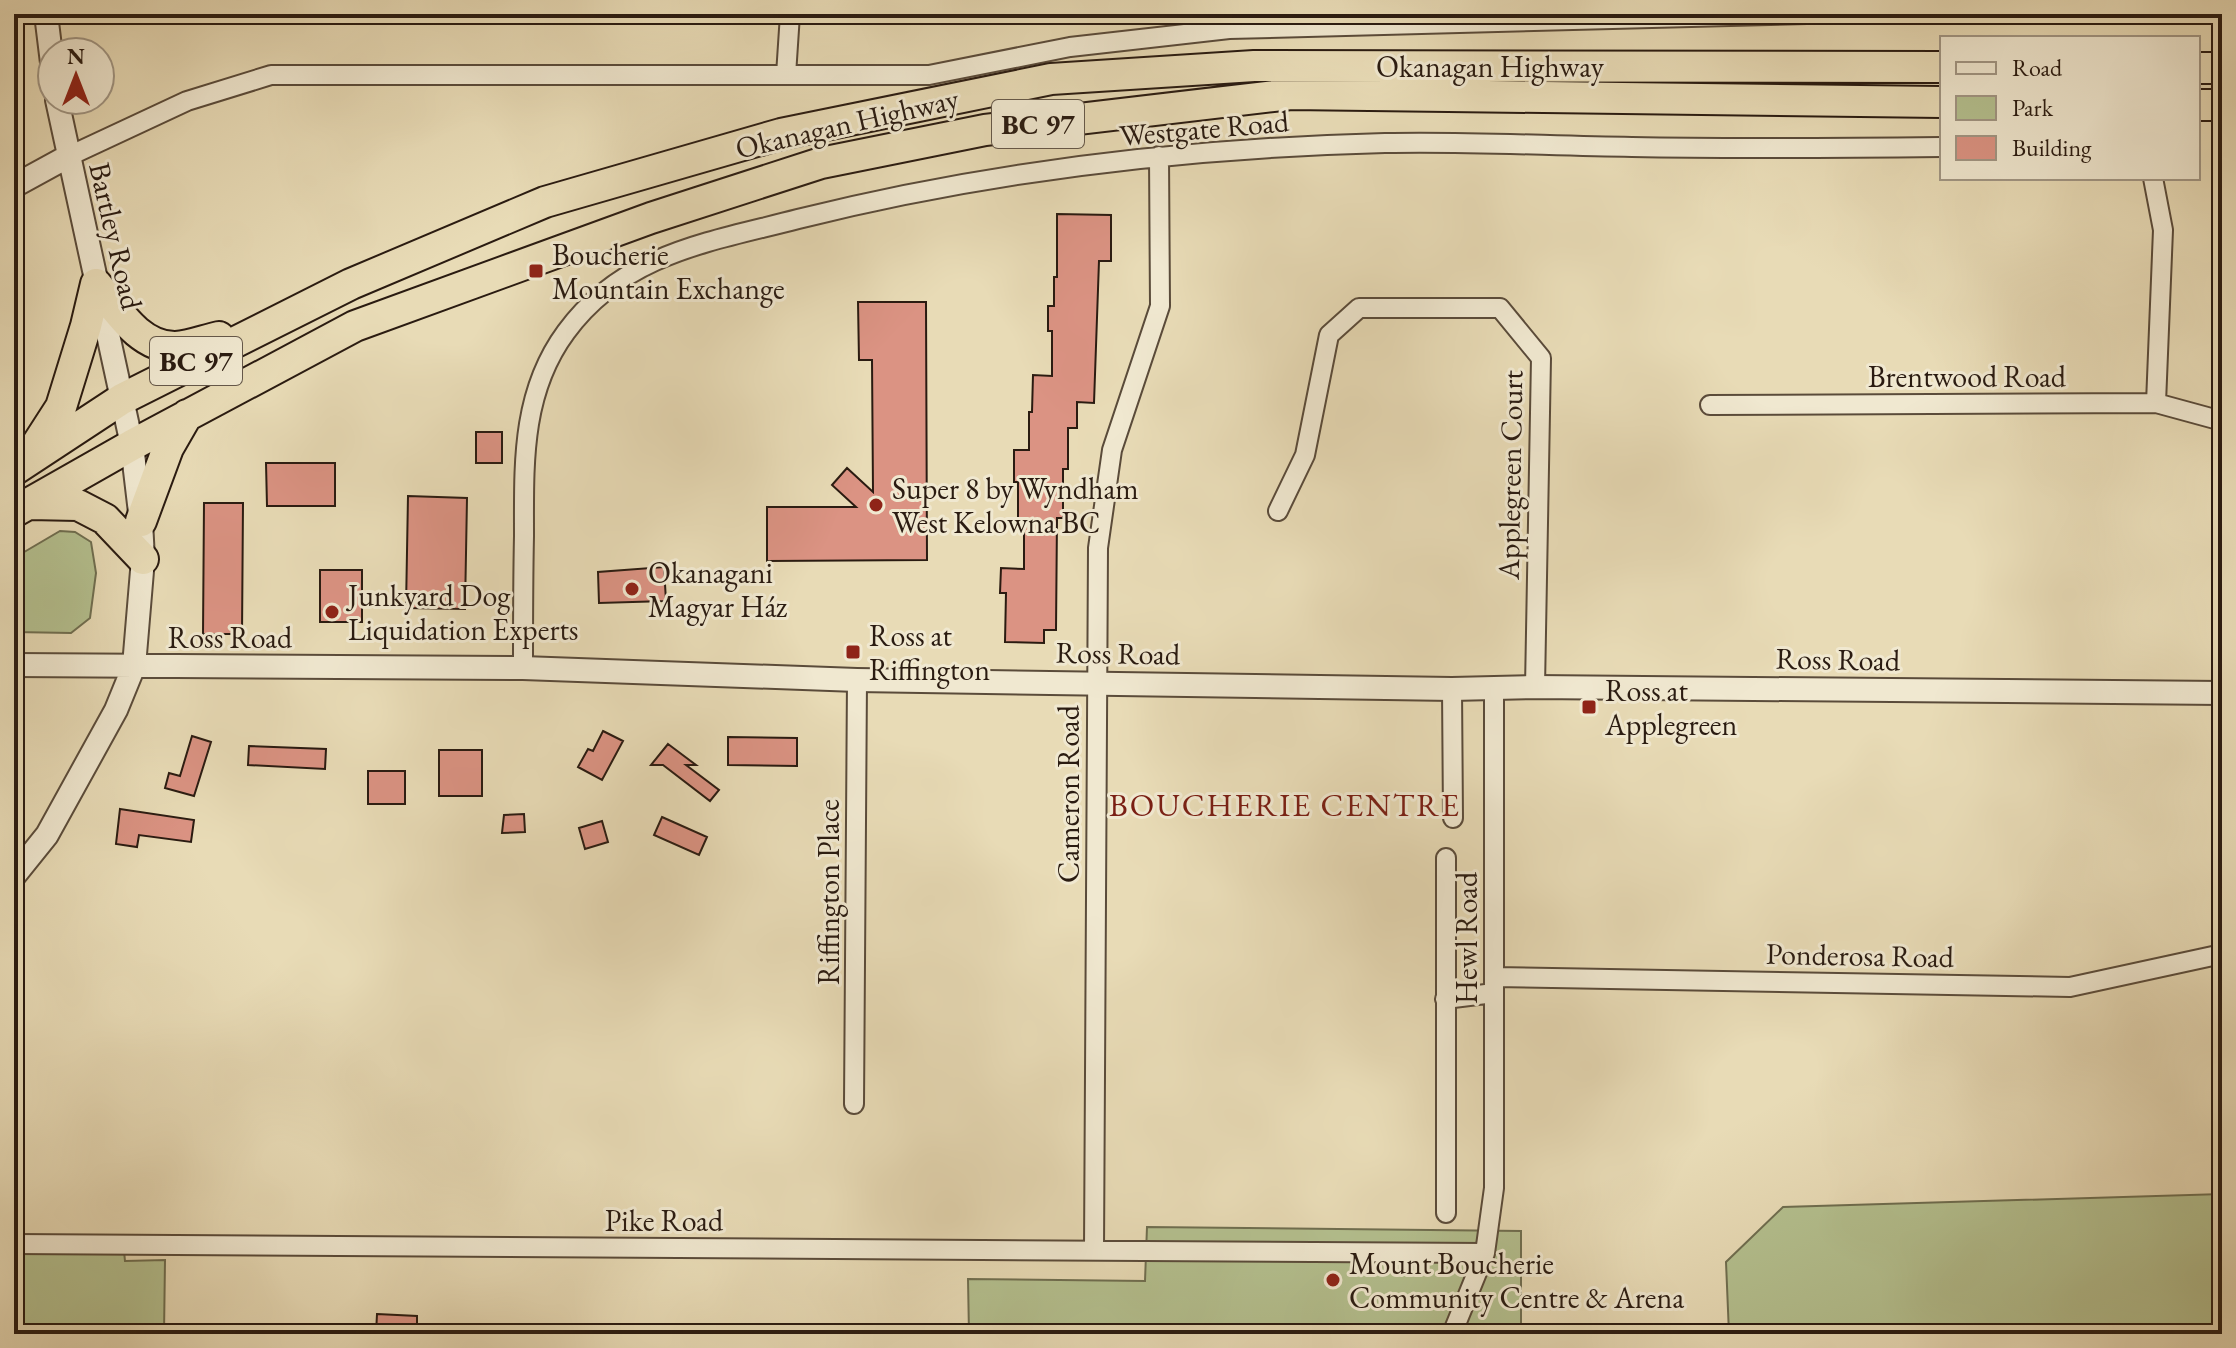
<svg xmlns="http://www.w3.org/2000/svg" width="2236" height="1348" font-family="'EB Garamond',serif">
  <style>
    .green { fill: #b4c08f; stroke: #6f6e50; stroke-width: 2 }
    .building { fill: #db9383; stroke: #2a1b11; stroke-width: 2 }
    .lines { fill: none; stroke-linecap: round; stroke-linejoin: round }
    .minor-casing { stroke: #5a4b3a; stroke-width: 22 }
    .tertiary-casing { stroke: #5a4b3a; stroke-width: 26 }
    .trunk-casing { stroke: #2a1b11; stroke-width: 34 }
    .minor { stroke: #f0e8d0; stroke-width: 18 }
    .tertiary { stroke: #f0e8d0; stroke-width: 22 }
    .trunk { stroke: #e8dbb6; stroke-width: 30 }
    .poi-dot { fill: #8f2418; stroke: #f0e8d0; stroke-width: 3 }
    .labels { text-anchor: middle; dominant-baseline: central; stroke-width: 6; stroke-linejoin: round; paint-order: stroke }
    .shield { fill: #f0e8d0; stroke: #65584a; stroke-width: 2 }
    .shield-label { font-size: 28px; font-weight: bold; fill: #2a1b11 }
    .street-label { font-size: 30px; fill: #2a1b11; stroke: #f0e8d0 }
    .poi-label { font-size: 30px; fill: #2a1b11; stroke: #f0e8d0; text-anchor: start }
    .neighbourhood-label { font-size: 32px; letter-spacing: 2px; fill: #7a1f14; stroke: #f0e8d0 }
  </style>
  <rect width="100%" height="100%" fill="#e8dbb6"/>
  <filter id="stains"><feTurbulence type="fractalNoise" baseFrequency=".0025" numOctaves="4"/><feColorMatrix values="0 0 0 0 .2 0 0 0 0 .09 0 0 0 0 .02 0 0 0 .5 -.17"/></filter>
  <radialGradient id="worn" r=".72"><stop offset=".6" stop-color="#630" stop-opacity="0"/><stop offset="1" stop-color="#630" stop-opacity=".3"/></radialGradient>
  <path class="green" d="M60,531L75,532L91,542L96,573L90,618L71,633L14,632V558Z
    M2222,1194V1334H1729L1726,1262L1783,1207Z
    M1147,1227L1521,1231V1334H969L968,1279L1145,1281Z
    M124,1251L125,1261L165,1260L164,1334H14V1252Z"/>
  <path class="building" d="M1057,214L1111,215V261H1099L1094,403L1077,402V428H1068V469H1063V518H1057L1056,630H1044V643L1005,642L1006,593H1000L1001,568L1024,569V518H1018V482H1014V450H1029V412H1032L1033,375L1052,376V331H1048V306H1054V277H1057Z
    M858,302H926L927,560L767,561V507H856L832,485L847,468L873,492L872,360H859Z
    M476,432H502V463H476Z
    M266,463H335V506H267Z
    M408,496L467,498L465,609L406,608Z
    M204,503H243L242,634H203Z
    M664,567L666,601L599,603L598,572Z
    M320,570H362V622H320Z
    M603,731L623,741L602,780L578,767L588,749L593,751Z
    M192,736L211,742L194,796L165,788L169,773L180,776Z
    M728,737L797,738V766L728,765Z
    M668,744L696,765H686L719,790L710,801L663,765H651Z
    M249,746L326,749L325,769L248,765Z
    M439,750H482V796H439Z
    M368,771H405V804H368Z
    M120,809L194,820L191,842L139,835L137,847L116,844Z
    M524,814L525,832L502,833L504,815Z
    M662,817L707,837L699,855L654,835Z
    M602,821L608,842L585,849L579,828Z
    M377,1314L417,1316V1334H376Z"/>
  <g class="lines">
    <g class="minor-casing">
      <path id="minor" d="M2087,14H2222
        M786,75L790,14
        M67,157L187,101L271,75H929L1070,47L1229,29L1807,14
        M2153,178L2163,230L2156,403
        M1710,405L2156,403L2222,421
        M1278,511L1305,455L1329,335L1359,308H1500L1541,358L1535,687
        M523,668C523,624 523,580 524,536C524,464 521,393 566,332C624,253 710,242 798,219C989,171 1188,148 1385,143C1467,141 1550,146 1632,147C1736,149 1839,148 1942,147
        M1452,689L1453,818
        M1494,977L2070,987L2222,954
        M1445,999L1494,993
        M854,1104L857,680
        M1446,1213V858
        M14,1244L1485,1253
        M1094,1250L1098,548L1112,450L1160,306L1159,156
        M1452,1334L1485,1253L1494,1188V689"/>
    </g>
    <g class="tertiary-casing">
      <path id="tertiary" d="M46,14L52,63
        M14,186L67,157
        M14,665L523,668L857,680L1452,689L1535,687L2222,693
        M14,876L47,835L116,710L134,666L143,559L141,521L132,445L57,100"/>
    </g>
    <g class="trunk-casing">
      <path id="trunk" d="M2198,68H2222
        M2198,105H2222
        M96,284C117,309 139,348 176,347C190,346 205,340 219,337
        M32,452L61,407L86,326L96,284
        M14,470L122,399L351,284L545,202L781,134L1051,79L1254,66L1942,67
        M30,504L78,505L105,519L143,559
        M14,512L132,445L355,326L651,218L821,163L985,130L1291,94L1942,102
        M141,521L168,448L187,415"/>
    </g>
    <use href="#minor" class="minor"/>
    <use href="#tertiary" class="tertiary"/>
    <use href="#trunk" class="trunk"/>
  </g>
  <g class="poi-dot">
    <rect x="528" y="263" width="16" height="16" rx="4"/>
    <circle cx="876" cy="505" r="8"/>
    <circle cx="632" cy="589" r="8"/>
    <circle cx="332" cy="612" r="8"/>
    <rect x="845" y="644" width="16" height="16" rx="4"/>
    <rect x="1581" y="699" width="16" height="16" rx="4"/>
    <circle cx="1333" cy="1280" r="8"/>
  </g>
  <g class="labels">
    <g class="shield">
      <rect x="992" y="100" width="92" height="48" rx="6"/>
      <rect x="150" y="337" width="92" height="48" rx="6"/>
    </g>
    <g class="shield-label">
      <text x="1038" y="124">BC 97</text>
      <text x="196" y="361">BC 97</text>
    </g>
    <g class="street-label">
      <text x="1490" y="66">Okanagan Highway</text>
      <text transform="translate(847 123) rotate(-13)">Okanagan Highway</text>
      <text transform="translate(1204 128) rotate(-5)">Westgate Road</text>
      <text transform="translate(116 236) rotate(77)">Bartley Road</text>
      <text x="1967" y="376">Brentwood Road</text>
      <text transform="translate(1510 475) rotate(-89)">Applegreen Court</text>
      <text x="230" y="637">Ross Road</text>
      <text transform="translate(1118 653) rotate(1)">Ross Road</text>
      <text transform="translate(1838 659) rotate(1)">Ross Road</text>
      <text transform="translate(1068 794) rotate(-90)">Cameron Road</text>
      <text transform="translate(828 892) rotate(-90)">Riffington Place</text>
      <text transform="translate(1466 938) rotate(-90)">Hewl Road</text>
      <text transform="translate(1860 955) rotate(1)">Ponderosa Road</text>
      <text x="664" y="1220">Pike Road</text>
    </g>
    <g class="poi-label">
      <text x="552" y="254">Boucherie<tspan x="552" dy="34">Mountain Exchange</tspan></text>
      <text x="892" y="488">Super 8 by Wyndham<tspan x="892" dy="34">West Kelowna BC</tspan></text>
      <text x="648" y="572">Okanagani<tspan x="648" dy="34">Magyar Ház</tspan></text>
      <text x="348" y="595">Junkyard Dog<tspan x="348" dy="34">Liquidation Experts</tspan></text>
      <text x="869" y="635">Ross at<tspan x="869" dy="34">Riffington</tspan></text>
      <text x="1605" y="690">Ross at<tspan x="1605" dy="34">Applegreen</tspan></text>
      <text x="1349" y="1263">Mount Boucherie<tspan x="1349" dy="34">Community Centre &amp; Arena</tspan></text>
    </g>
    <g class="neighbourhood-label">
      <text x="1285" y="805">BOUCHERIE CENTRE</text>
    </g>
  </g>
  <rect width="2236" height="1348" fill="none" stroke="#e8dbb6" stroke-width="48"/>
  <rect x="16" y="16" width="2204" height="1316" fill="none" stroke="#2a1b11" stroke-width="4"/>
  <rect x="24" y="24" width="2188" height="1300" fill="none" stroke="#2a1b11" stroke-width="2"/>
  <rect x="1940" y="36" width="260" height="144" fill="#f0e8d0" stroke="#a19684" stroke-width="2"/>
  <rect x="1956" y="62" width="40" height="12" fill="#f0e8d0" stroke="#a19684" stroke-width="2"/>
  <text x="2012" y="76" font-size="24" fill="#2a1b11">Road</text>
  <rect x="1956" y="96" width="40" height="24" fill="#b4c08f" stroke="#a19684" stroke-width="2"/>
  <text x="2012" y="116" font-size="24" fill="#2a1b11">Park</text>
  <rect x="1956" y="136" width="40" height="24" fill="#db9383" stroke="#a19684" stroke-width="2"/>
  <text x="2012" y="156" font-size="24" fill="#2a1b11">Building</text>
  <g transform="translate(76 76)"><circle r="38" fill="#f0e8d0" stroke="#a19684" stroke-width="2"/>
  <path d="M0-6L14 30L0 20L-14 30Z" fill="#8f2418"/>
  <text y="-12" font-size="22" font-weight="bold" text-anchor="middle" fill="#2a1b11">N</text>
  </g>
  <rect width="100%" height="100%" filter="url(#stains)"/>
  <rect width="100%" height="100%" fill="url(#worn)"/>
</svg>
